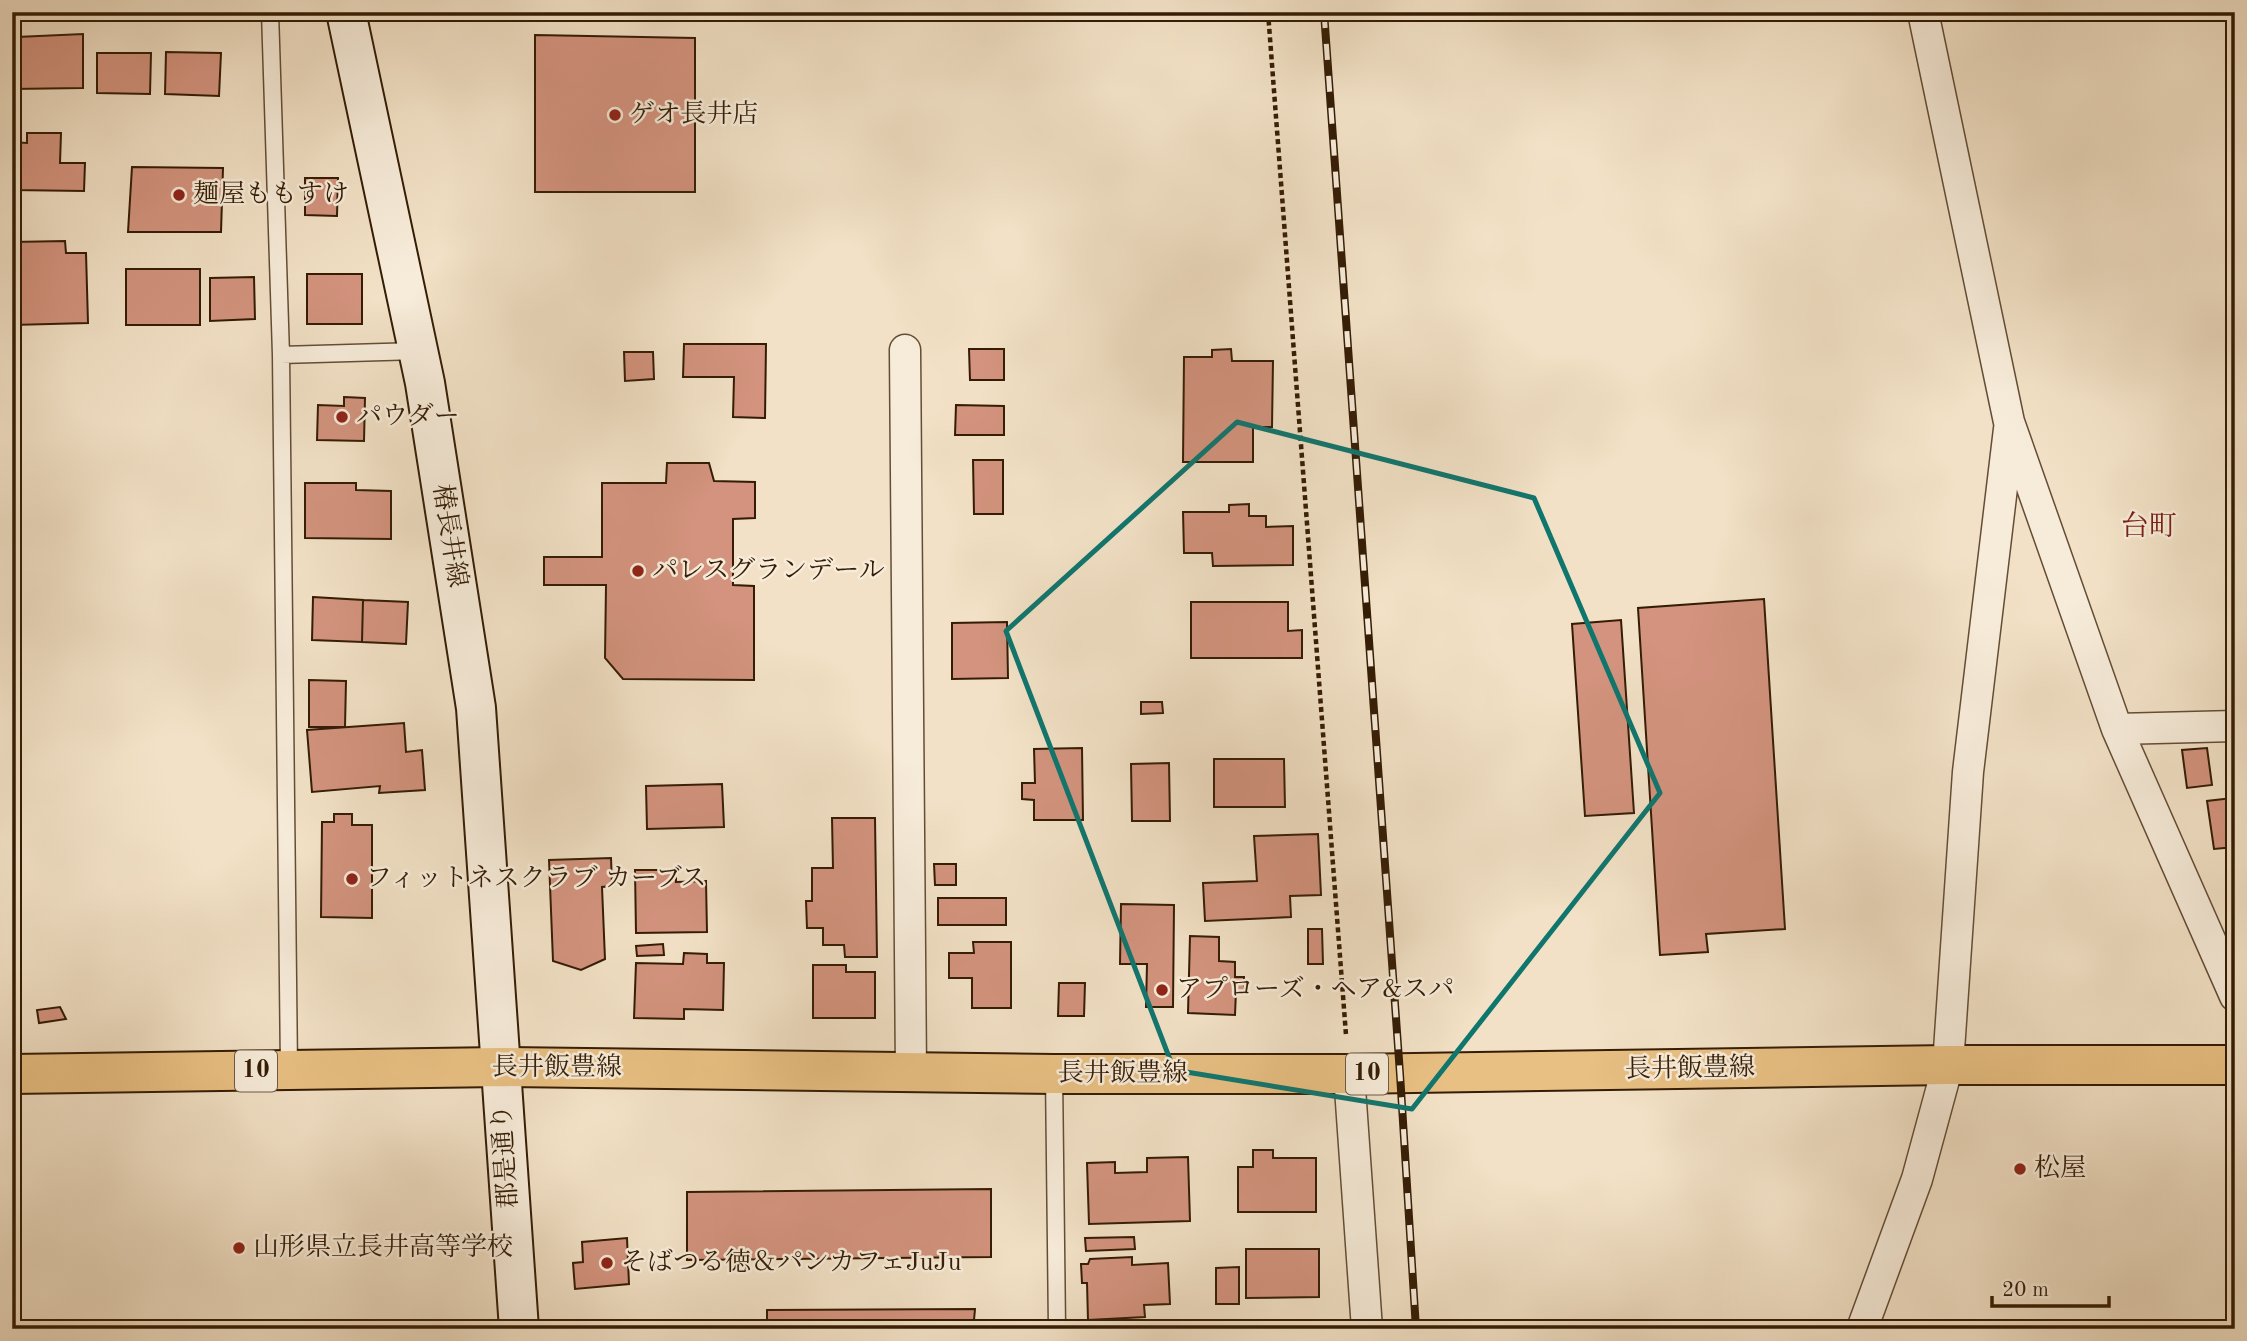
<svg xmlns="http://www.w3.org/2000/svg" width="2247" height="1341" font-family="'Old Standard TT','Noto Serif JP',serif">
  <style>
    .building { fill: #d3937e; stroke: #341c05; stroke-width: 2 }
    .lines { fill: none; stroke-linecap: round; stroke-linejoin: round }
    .lane-casing { stroke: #644d35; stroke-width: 19 }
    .street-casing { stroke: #644d35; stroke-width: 33 }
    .secondary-casing { stroke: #341c05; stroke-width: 42 }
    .primary-casing { stroke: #341c05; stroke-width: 42 }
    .path { stroke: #341c05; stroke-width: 4.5; stroke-dasharray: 5 3.5; stroke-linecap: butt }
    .lane { stroke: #f7ecda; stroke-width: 16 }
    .street { stroke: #f7ecda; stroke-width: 30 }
    .secondary { stroke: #f7ecda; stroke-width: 38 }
    .primary { stroke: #e9c083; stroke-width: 38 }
    .rail-casing { stroke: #341c05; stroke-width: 8 }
    .rail { stroke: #f7ecda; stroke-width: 5; stroke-dasharray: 16; stroke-linecap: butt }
    .marked { fill: none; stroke: #0f766e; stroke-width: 5; stroke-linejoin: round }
    .poi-dot { fill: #8f2418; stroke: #f7ecda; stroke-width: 2.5 }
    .labels { text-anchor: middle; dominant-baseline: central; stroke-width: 5; stroke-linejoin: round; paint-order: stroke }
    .shield { fill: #f7ecda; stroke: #6e5a45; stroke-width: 2 }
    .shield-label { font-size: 24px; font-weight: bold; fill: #341c05 }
    .poi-label { font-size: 26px; fill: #341c05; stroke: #f7ecda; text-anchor: start }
    .street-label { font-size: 26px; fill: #341c05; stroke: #f7ecda }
    .neighbourhood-label { font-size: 28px; fill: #7a1f14; stroke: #f7ecda }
  </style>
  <rect width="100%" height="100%" fill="#f2e1c6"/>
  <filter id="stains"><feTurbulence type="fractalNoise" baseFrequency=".00286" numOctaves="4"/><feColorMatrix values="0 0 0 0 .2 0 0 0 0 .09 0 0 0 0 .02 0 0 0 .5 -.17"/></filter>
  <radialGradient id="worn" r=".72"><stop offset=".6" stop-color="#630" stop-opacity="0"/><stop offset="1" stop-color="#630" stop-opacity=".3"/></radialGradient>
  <path class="building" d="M83,34V88L12,89V67H15L17,37Z
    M535,35L695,38V192H535Z
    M166,52L221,53L219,96L165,94Z
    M97,53H151L150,94L97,93Z
    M27,133H61L60,163H85L84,191L12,190V142L27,143Z
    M132,167L223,168L221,232H128Z
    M305,178H338L337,216L305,215Z
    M65,241L66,253H86L88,323L12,325V242Z
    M126,269H200V325H126Z
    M307,274H362V324H307Z
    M254,277L255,319L210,321V278Z
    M684,344H766L765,418L733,417L734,377H683Z
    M969,349H1004V380H970Z
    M1231,349L1232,361H1273L1272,427H1253V462H1183L1184,357H1212V350Z
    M624,352H653L654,379L625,381Z
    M344,397L365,398L364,441L317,440L318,405L344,406Z
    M956,405L1004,406V435H955Z
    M973,460H1003V514H974Z
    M667,463H709L714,481L755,482V518L733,519V585L754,586V680L623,679L605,658L606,585H544V557H602V483H666Z
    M305,483H356V490L391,491V539L305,538Z
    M1249,504V516H1266V527L1293,526V565L1213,566L1212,553H1184L1183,512H1229V505Z
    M313,597L363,600L362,642L312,640Z
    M1764,599L1785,929L1706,934L1708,952L1660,955L1638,608Z
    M363,600L408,602L406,644L362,642Z
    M1191,602H1288V631L1302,630V658H1191Z
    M1621,620L1634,813L1585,816L1572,624Z
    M1007,622L1008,678L952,679V623Z
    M309,680L346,681L345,727H309Z
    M1141,702H1162L1163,713L1141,714Z
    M404,723L406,752L422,750L425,790L379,793L380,786L312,792L307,730Z
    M1082,748L1083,820H1034V800L1022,799V783H1035L1034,749Z
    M2207,748L2212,785L2187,788L2182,750Z
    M1214,759H1284L1285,807H1214Z
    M1169,763L1170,821H1132L1131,764Z
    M2235,782V847L2214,849L2207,801L2233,798L2230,783Z
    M722,784L724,827L647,829L646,786Z
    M334,814H352V825H372V918L321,917L322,822H334Z
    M832,818H875L877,957H845L844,945H823V928H807L806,901H812V868H833Z
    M1318,834L1321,895L1290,896L1291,917L1205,921L1203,883L1257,881L1254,836Z
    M611,858L612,886L602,887L605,959L581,970L553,961L549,860Z
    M934,864H956V885H935Z
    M635,870H676V882L706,881L707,932L636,933Z
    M938,898H1006V925H938Z
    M1121,904L1174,905L1173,1007H1146L1147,964H1120Z
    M1308,929H1322L1323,964H1308Z
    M1190,936L1219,937V961L1235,962V977H1244V991H1236L1235,1015L1188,1013Z
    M973,942H1011V1008H972V978H949V953H974Z
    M663,944L664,955L637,956L636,946Z
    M684,953L707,954V963H724L723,1010L684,1009V1019L634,1018L636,963L683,964Z
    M813,965H846V972H875V1018H813Z
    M1059,983H1085L1084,1016H1058Z
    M60,1007L66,1019L39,1023L37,1010Z
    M1253,1150H1273V1158H1316V1212H1238V1167H1253Z
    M1188,1157L1190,1221L1089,1224L1087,1163L1115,1162V1173L1147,1172V1158Z
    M991,1189V1257L687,1260V1192Z
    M1134,1237L1135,1249L1086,1251L1085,1238Z
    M627,1238L629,1284L575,1289L573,1263L583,1262L582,1242Z
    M1246,1249H1319V1297L1246,1298Z
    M1132,1257V1265L1168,1263L1170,1304L1144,1305L1145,1317L1088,1320L1087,1283H1082L1081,1264H1088L1090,1259Z
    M1239,1267V1304H1216V1268Z
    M975,1309L974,1320L767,1322V1310Z
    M678,1324L720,1325V1329H678Z"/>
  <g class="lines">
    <g class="lane-casing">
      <path id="lane" d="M270,12L281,355L289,1070
        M281,355L418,351
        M1054,1074L1057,1329"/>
    </g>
    <g class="street-casing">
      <path id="street" d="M1923,12L2009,422L2117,729L2235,996
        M905,350L911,1073
        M2117,729L2235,726
        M1349,1074L1367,1329
        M1862,1329L1917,1179L1948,1065L1968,772L2009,429"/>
    </g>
    <g class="secondary-casing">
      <path id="secondary" d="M346,12L425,383L476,708L519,1329"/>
    </g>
    <g class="primary-casing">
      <path id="primary" d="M12,1074L500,1067L1054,1074H1349L1948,1065H2235"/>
    </g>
    <path class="path" d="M1268,12L1346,1035"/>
    <use href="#lane" class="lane"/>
    <use href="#street" class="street"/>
    <use href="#secondary" class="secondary"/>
    <use href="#primary" class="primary"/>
    <g class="rail-casing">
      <path id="rail" d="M1324,12L1400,1074L1416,1329"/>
    </g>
    <use href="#rail" class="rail"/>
  </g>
  <path class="marked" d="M1237,422L1534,498L1660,793L1412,1109L1174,1070L1006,631Z"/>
  <g class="poi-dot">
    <circle cx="615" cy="115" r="7"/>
    <circle cx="179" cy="195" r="7"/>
    <circle cx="342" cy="417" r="7"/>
    <circle cx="638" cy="571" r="7"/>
    <circle cx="352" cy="879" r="7"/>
    <circle cx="1162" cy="990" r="7"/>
    <circle cx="2020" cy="1169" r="7"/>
    <circle cx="239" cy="1248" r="7"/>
    <circle cx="607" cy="1263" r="7"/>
  </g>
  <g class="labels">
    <g class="shield">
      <rect x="235" y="1050.5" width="42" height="41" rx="5"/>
      <rect x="1346" y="1053.5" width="42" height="41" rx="5"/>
    </g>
    <g class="shield-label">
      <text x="256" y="1071">10</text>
      <text x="1367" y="1074">10</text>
    </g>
    <g class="poi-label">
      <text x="629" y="115">ゲオ長井店</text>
      <text x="193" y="195">麺屋ももすけ</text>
      <text x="356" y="417">パウダー</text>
      <text x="652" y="571">パレスグランデール</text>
      <text x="366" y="879">フィットネスクラブ カーブス</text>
      <text x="1176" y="990">アプローズ・ヘア&amp;スパ</text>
      <text x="2034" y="1169">松屋</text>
      <text x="253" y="1248">山形県立長井高等学校</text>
      <text x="621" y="1263">そばつる徳＆パンカフェJuJu</text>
    </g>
    <g class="street-label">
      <text transform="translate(449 536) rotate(81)">椿長井線</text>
      <text x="557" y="1068">長井飯豊線</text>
      <text transform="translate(1690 1069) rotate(-1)">長井飯豊線</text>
      <text x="1123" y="1074">長井飯豊線</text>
      <text transform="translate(506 1156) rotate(-94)">郡是通り</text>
    </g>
    <g class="neighbourhood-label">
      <text x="2149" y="528">台町</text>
    </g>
  </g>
  <rect width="2247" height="1341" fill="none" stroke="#f2e1c6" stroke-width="42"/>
  <rect x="14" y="14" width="2219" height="1313" fill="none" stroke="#341c05" stroke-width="3.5"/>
  <rect x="21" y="21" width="2205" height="1299" fill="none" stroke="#341c05" stroke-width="2"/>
  <path d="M1992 1296v10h117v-10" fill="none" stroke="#341c05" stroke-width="3.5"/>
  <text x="2002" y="1296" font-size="21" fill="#341c05" stroke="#f7ecda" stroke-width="5" paint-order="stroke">20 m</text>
  <rect width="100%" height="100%" filter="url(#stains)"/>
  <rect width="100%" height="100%" fill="url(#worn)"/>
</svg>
